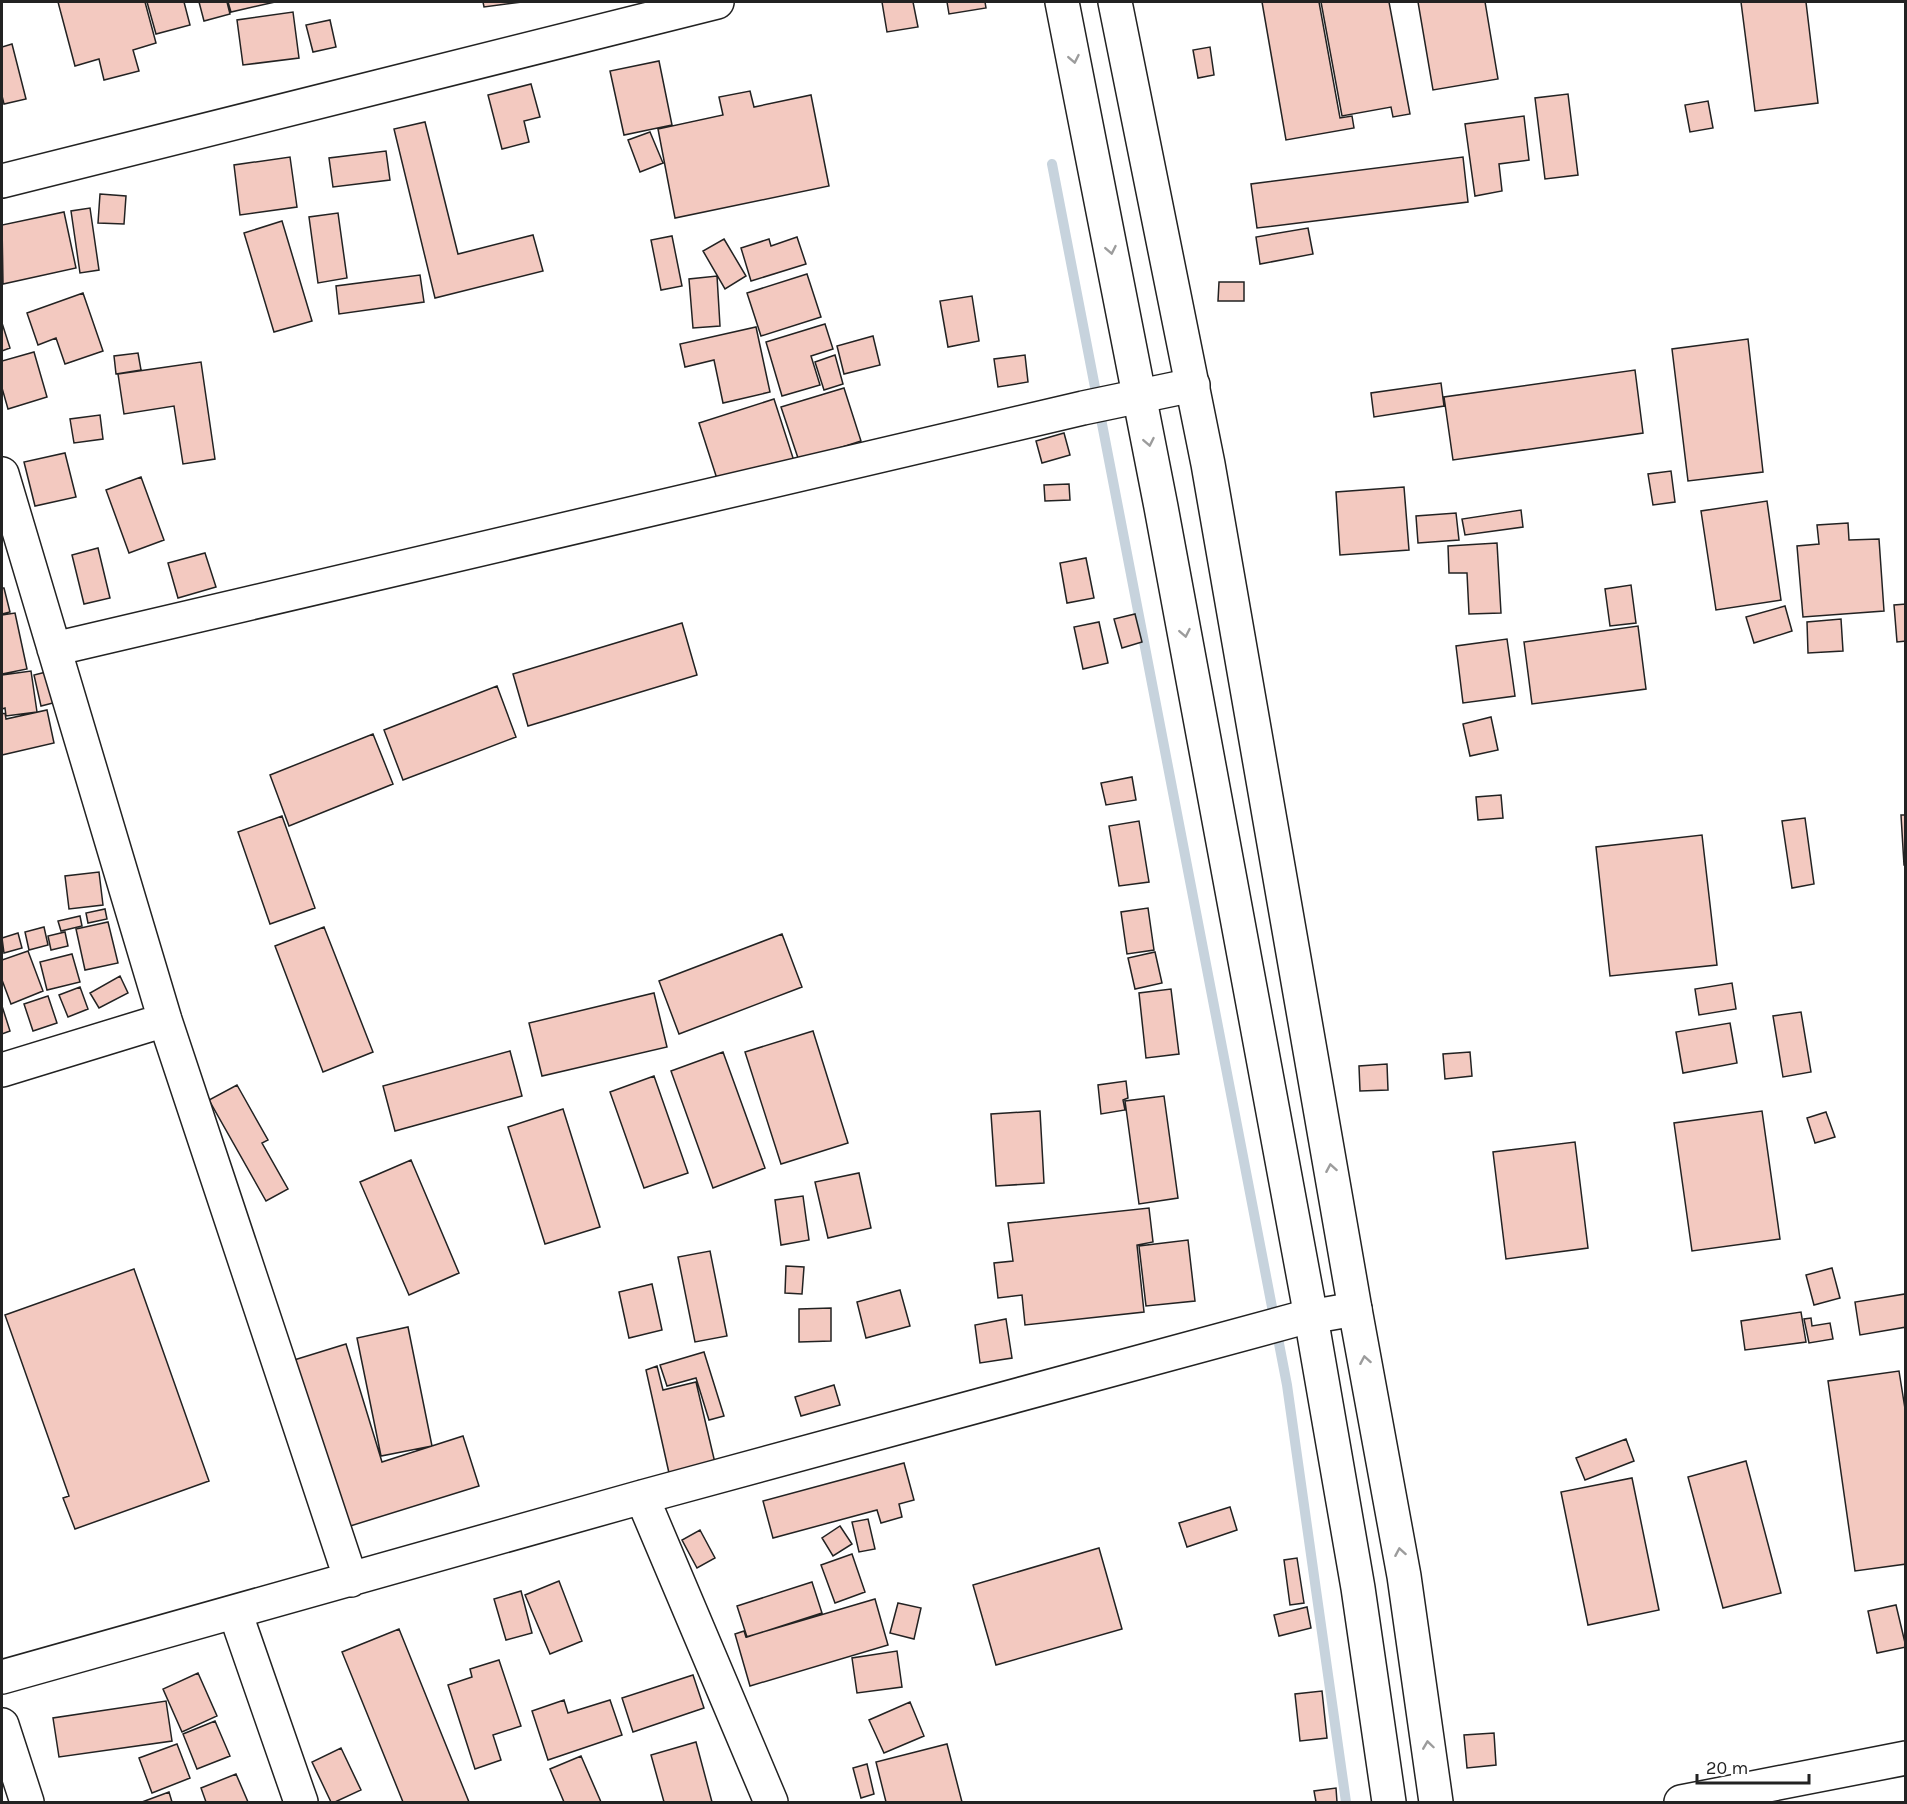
<svg xmlns="http://www.w3.org/2000/svg" width="1907" height="1804" font-family="Karla,sans-serif">
  <style>
    .lines { fill: none; stroke-linecap: round; stroke-linejoin: round }
    .stream { stroke: #c7d3dd; stroke-width: 10 }
    .building { fill: #f3c9c0; stroke: #222; stroke-width: 1.5 }
    .street-casing { stroke: #222; stroke-width: 36 }
    .primary-casing { stroke: #222; stroke-width: 36 }
    .street { stroke: #fff; stroke-width: 33 }
    .primary { stroke: #fff; stroke-width: 33 }
    .oneway { stroke: #9c9c9c }
  </style>
  <rect width="100%" height="100%" fill="#fff"/>
  <g class="lines">
    <path class="stream" d="M1052,164L1287,1385L1346,1802"/>
  </g>
  <path class="building" d="M58,2H145L156,43L133,50L139,71L104,80L99,59L75,66Z
    M147,2H184L190,25L156,34Z
    M199,2H227L230,14L204,21Z
    M228,2H275L231,12Z
    M483,2H522L484,7Z
    M882,2H913L918,27L887,32Z
    M947,2H985L986,8L949,14Z
    M1262,2H1319L1340,118L1352,116L1354,128L1286,140Z
    M1321,2H1389L1410,114L1393,117L1391,107L1342,116Z
    M1418,2H1485L1498,79L1433,90Z
    M1741,2H1806L1818,103L1755,111Z
    M293,12L299,58L243,65L237,20Z
    M330,20L336,47L313,52L306,25Z
    M12,44L26,99L4,104L2,96V47Z
    M1210,47L1214,75L1198,78L1193,50Z
    M659,61L672,125L624,135L610,71Z
    M531,84L540,117L524,121L529,142L502,149L488,95Z
    M750,91L754,107L811,95L829,186L675,218L658,129L723,115L719,97Z
    M1568,94L1578,175L1545,179L1535,98Z
    M1708,101L1713,128L1690,132L1685,105Z
    M1524,116L1529,160L1499,164L1502,191L1475,196L1465,124Z
    M425,122L458,254L533,235L543,271L435,298L394,129Z
    M650,132L663,163L640,172L628,140Z
    M386,151L390,180L333,187L329,158Z
    M290,157L297,207L240,215L234,165Z
    M1463,157L1468,202L1257,228L1251,184Z
    M100,194L126,196L124,224L98,223Z
    M90,208L99,270L80,273L71,211Z
    M64,212L76,268L3,284L2,225Z
    M338,213L347,278L318,283L309,217Z
    M282,221L312,321L274,332L244,233Z
    M1308,228L1313,254L1260,264L1256,237Z
    M672,236L682,286L661,290L651,240Z
    M797,237L806,264L751,281L741,248L769,239L771,246Z
    M724,239L746,276L725,289L703,251Z
    M807,274L821,317L761,336L747,293Z
    M420,275L424,302L339,314L336,286Z
    M717,276L720,326L693,328L689,279Z
    M1219,282H1244V301H1218Z
    M83,293L103,351L65,364L56,338L38,345L27,313Z
    M972,296L979,341L948,347L940,301Z
    M2,323L10,348L2,351Z
    M825,324L833,349L811,356L820,385L782,396L766,342Z
    M756,327L770,392L723,403L714,360L685,367L680,344Z
    M873,336L880,365L844,374L837,346Z
    M1748,339L1763,472L1688,481L1672,349Z
    M34,352L47,397L8,409L2,388V361Z
    M138,353L141,370L116,374L114,356Z
    M835,355L843,384L824,390L815,362Z
    M1025,355L1028,382L998,387L994,359Z
    M201,362L215,459L183,464L174,406L124,414L118,374Z
    M1635,370L1643,433L1453,460L1444,397Z
    M1441,383L1444,406L1374,417L1371,393Z
    M844,388L861,441L799,461L781,407Z
    M774,399L794,461L719,485L699,423Z
    M100,415L103,439L74,443L70,419Z
    M1064,433L1070,455L1042,463L1036,441Z
    M65,453L76,497L35,506L24,462Z
    M1671,471L1675,502L1653,505L1648,474Z
    M141,477L164,540L129,553L106,490Z
    M1069,484L1070,500L1045,501L1044,485Z
    M1404,487L1409,550L1340,555L1336,492Z
    M1767,501L1781,600L1716,610L1701,511Z
    M1521,510L1523,527L1465,535L1462,519Z
    M1456,513L1459,540L1418,543L1416,516Z
    M1848,523L1849,540L1879,539L1884,611L1803,617L1797,546L1819,544L1817,525Z
    M1497,543L1501,613L1469,614L1467,573H1449L1448,546Z
    M98,548L110,598L84,604L72,555Z
    M205,553L216,587L178,598L168,563Z
    M1086,558L1094,598L1067,603L1060,563Z
    M1631,585L1636,623L1610,626L1605,589Z
    M2,588H4L10,612L2,614Z
    M1906,604V641L1897,642L1894,605Z
    M1785,606L1792,631L1754,643L1746,617Z
    M15,613L27,669L2,674V615Z
    M1135,614L1142,642L1122,648L1114,619Z
    M1841,619L1843,651L1808,653L1807,622Z
    M1099,622L1108,663L1083,669L1074,627Z
    M682,623L697,675L528,726L513,674Z
    M1638,626L1646,689L1532,704L1524,642Z
    M1507,639L1515,696L1463,703L1456,646Z
    M31,671L37,712L6,716L5,708L2,709V675Z
    M50,671L57,702L41,706L34,675Z
    M497,686L516,737L403,780L384,730Z
    M47,710L54,743L2,755V714L5,713L6,719Z
    M1491,717L1498,750L1470,756L1463,724Z
    M373,734L393,784L289,826L270,775Z
    M1132,777L1136,800L1106,805L1101,783Z
    M1501,795L1503,818L1478,820L1476,797Z
    M1901,815H1906V865H1904Z
    M282,816L315,908L270,924L238,832Z
    M1805,818L1814,884L1792,888L1782,821Z
    M1139,821L1149,882L1119,886L1109,826Z
    M1702,835L1717,965L1610,976L1596,847Z
    M99,872L103,905L69,909L65,876Z
    M1148,908L1154,950L1127,954L1121,912Z
    M105,909L107,919L88,923L86,913Z
    M80,916L82,926L61,931L58,921Z
    M108,922L118,963L85,970L76,929Z
    M44,927L48,945L29,950L25,932Z
    M324,927L373,1052L323,1072L275,946Z
    M65,932L68,946L51,950L48,936Z
    M18,933L22,948L4,953L2,938Z
    M782,934L802,987L679,1034L659,981Z
    M28,951L43,991L11,1004L2,980V960Z
    M1155,952L1162,983L1135,989L1128,958Z
    M72,954L80,982L47,990L40,962Z
    M120,976L128,993L99,1008L90,993Z
    M1732,983L1736,1009L1699,1015L1695,989Z
    M80,987L88,1009L68,1017L59,995Z
    M1171,989L1179,1054L1146,1058L1139,993Z
    M654,993L667,1047L542,1076L529,1023Z
    M48,996L57,1023L33,1031L24,1004Z
    M2,1006L10,1031L2,1034Z
    M1801,1012L1811,1072L1783,1077L1773,1016Z
    M1730,1023L1737,1063L1683,1073L1676,1032Z
    M813,1031L848,1143L781,1164L745,1052Z
    M510,1051L522,1096L395,1131L383,1086Z
    M723,1052L765,1168L713,1188L671,1071Z
    M1470,1052L1472,1076L1445,1079L1443,1054Z
    M1387,1064L1388,1090L1360,1091L1359,1066Z
    M654,1076L688,1173L644,1188L610,1092Z
    M1126,1081L1128,1098L1123,1100L1125,1110L1101,1114L1098,1085Z
    M237,1085L268,1140L262,1143L288,1189L266,1201L209,1100Z
    M1164,1096L1178,1198L1139,1204L1125,1101Z
    M563,1109L600,1227L545,1244L508,1127Z
    M1040,1111L1044,1183L996,1186L991,1114Z
    M1762,1111L1780,1239L1692,1251L1674,1123Z
    M1826,1112L1835,1137L1815,1143L1807,1118Z
    M1575,1142L1588,1248L1506,1259L1493,1152Z
    M411,1160L459,1273L409,1295L360,1182Z
    M859,1173L871,1228L828,1238L815,1182Z
    M803,1196L809,1240L781,1245L775,1200Z
    M1149,1208L1153,1242L1137,1245L1144,1312L1025,1325L1022,1295L998,1298L994,1263L1013,1261L1008,1223Z
    M1188,1240L1195,1301L1146,1306L1139,1246Z
    M710,1251L727,1336L695,1342L678,1257Z
    M786,1266L804,1267L802,1294L785,1293Z
    M1832,1268L1840,1298L1814,1305L1806,1275Z
    M134,1269L209,1481L75,1529L63,1498L69,1496L5,1315Z
    M652,1284L662,1330L629,1338L619,1292Z
    M900,1290L910,1326L866,1338L857,1302Z
    M1905,1294L1906,1327L1860,1335L1855,1302Z
    M831,1308V1341L799,1342V1309Z
    M1801,1312L1806,1342L1745,1350L1741,1321Z
    M1811,1318L1812,1326L1830,1323L1833,1339L1809,1343L1804,1319Z
    M1006,1319L1012,1358L980,1363L975,1325Z
    M408,1327L432,1446L381,1456L357,1338Z
    M346,1344L382,1462L463,1436L479,1486L347,1527L294,1360Z
    M704,1352L724,1416L709,1420L696,1378L667,1386L660,1365Z
    M657,1366L663,1390L696,1382L715,1463L669,1473L646,1370Z
    M1899,1371L1906,1415V1564L1855,1571L1828,1381Z
    M834,1385L840,1405L801,1416L795,1397Z
    M1626,1439L1634,1461L1585,1480L1576,1458Z
    M1746,1461L1781,1593L1723,1608L1688,1477Z
    M904,1463L914,1500L899,1504L902,1517L881,1523L877,1510L773,1538L763,1501Z
    M1632,1478L1659,1610L1588,1625L1561,1492Z
    M1230,1507L1237,1530L1187,1547L1179,1523Z
    M868,1519L875,1549L859,1552L852,1522Z
    M840,1526L852,1544L833,1556L822,1538Z
    M700,1530L715,1558L697,1568L682,1540Z
    M1099,1548L1122,1629L996,1665L973,1585Z
    M852,1554L865,1592L835,1603L821,1565Z
    M1297,1558L1304,1603L1290,1605L1284,1560Z
    M559,1581L582,1641L550,1654L525,1595Z
    M812,1582L822,1613L747,1637L737,1606Z
    M521,1591L532,1633L506,1640L494,1599Z
    M875,1599L888,1645L750,1686L735,1634L744,1631L746,1637Z
    M898,1603L921,1608L914,1639L890,1633Z
    M1896,1605L1906,1647L1877,1653L1868,1611Z
    M1307,1607L1311,1628L1279,1636L1274,1615Z
    M399,1629L469,1802H403L342,1652Z
    M897,1651L902,1687L857,1693L852,1658Z
    M499,1660L521,1726L493,1735L501,1760L475,1769L448,1685L472,1677L470,1669Z
    M198,1673L217,1716L182,1732L163,1689Z
    M693,1675L704,1708L633,1732L622,1698Z
    M1322,1691L1327,1738L1300,1741L1295,1694Z
    M564,1700L568,1713L610,1700L622,1735L548,1760L532,1711Z
    M166,1701L172,1741L59,1757L53,1718Z
    M910,1702L924,1736L884,1753L869,1720Z
    M215,1721L230,1756L197,1769L183,1734Z
    M1494,1733L1496,1765L1467,1768L1464,1735Z
    M696,1742L712,1802H664L651,1755Z
    M177,1744L190,1778L152,1793L139,1758Z
    M947,1744L962,1802H886L876,1762Z
    M341,1748L361,1790L335,1802H331L312,1762Z
    M581,1756L601,1802H564L550,1769Z
    M867,1764L874,1794L861,1798L853,1768Z
    M236,1774L248,1802H206L201,1788Z
    M1336,1788L1337,1802H1316L1314,1791Z
    M169,1792L172,1802H142Z"/>
  <g class="lines">
    <g class="street-casing">
      <path id="street" d="M2,181L717,2
        M2,474L165,1020L351,1580
        M54,649L1083,408L1193,385
        M2,1070L165,1020
        M642,1497L771,1802
        M235,1612L301,1802
        M2,1677L642,1497L1298,1319L1355,1309
        M2,1725L27,1802
        M1681,1802L1906,1758"/>
    </g>
    <g class="primary-casing">
      <path id="primary" d="M1062,2L1161,507L1311,1317L1358,1588L1389,1802
        M1115,2L1208,464L1355,1309L1404,1576L1436,1802"/>
    </g>
    <use href="#street" class="street"/>
    <use href="#primary" class="primary"/>
  </g>
  <defs><path id="oneway-chevron" d="M-2-3.5L2.5 0L-2 3.5" fill="none" stroke-width="1.6" stroke-linecap="round" stroke-linejoin="round" transform="scale(1.5)"/></defs>
  <g class="oneway">
    <use href="#oneway-chevron" transform="translate(1074 59) rotate(79)"/>
    <use href="#oneway-chevron" transform="translate(1111 250) rotate(79)"/>
    <use href="#oneway-chevron" transform="translate(1149 442) rotate(79)"/>
    <use href="#oneway-chevron" transform="translate(1185 633) rotate(79)"/>
    <use href="#oneway-chevron" transform="translate(1331 1168) rotate(-100)"/>
    <use href="#oneway-chevron" transform="translate(1365 1360) rotate(-100)"/>
    <use href="#oneway-chevron" transform="translate(1400 1552) rotate(-100)"/>
    <use href="#oneway-chevron" transform="translate(1428 1745) rotate(-98)"/>
  </g>
  <rect width="1907" height="1804" fill="none" stroke="#222222" stroke-width="6"/>
  <path d="M1697 1774v9h112v-9" fill="none" stroke="#222222" stroke-width="3"/>
  <text x="1706" y="1774" font-size="18" fill="#222222" stroke="#ffffff" stroke-width="4.5" paint-order="stroke">20 m</text>
</svg>
